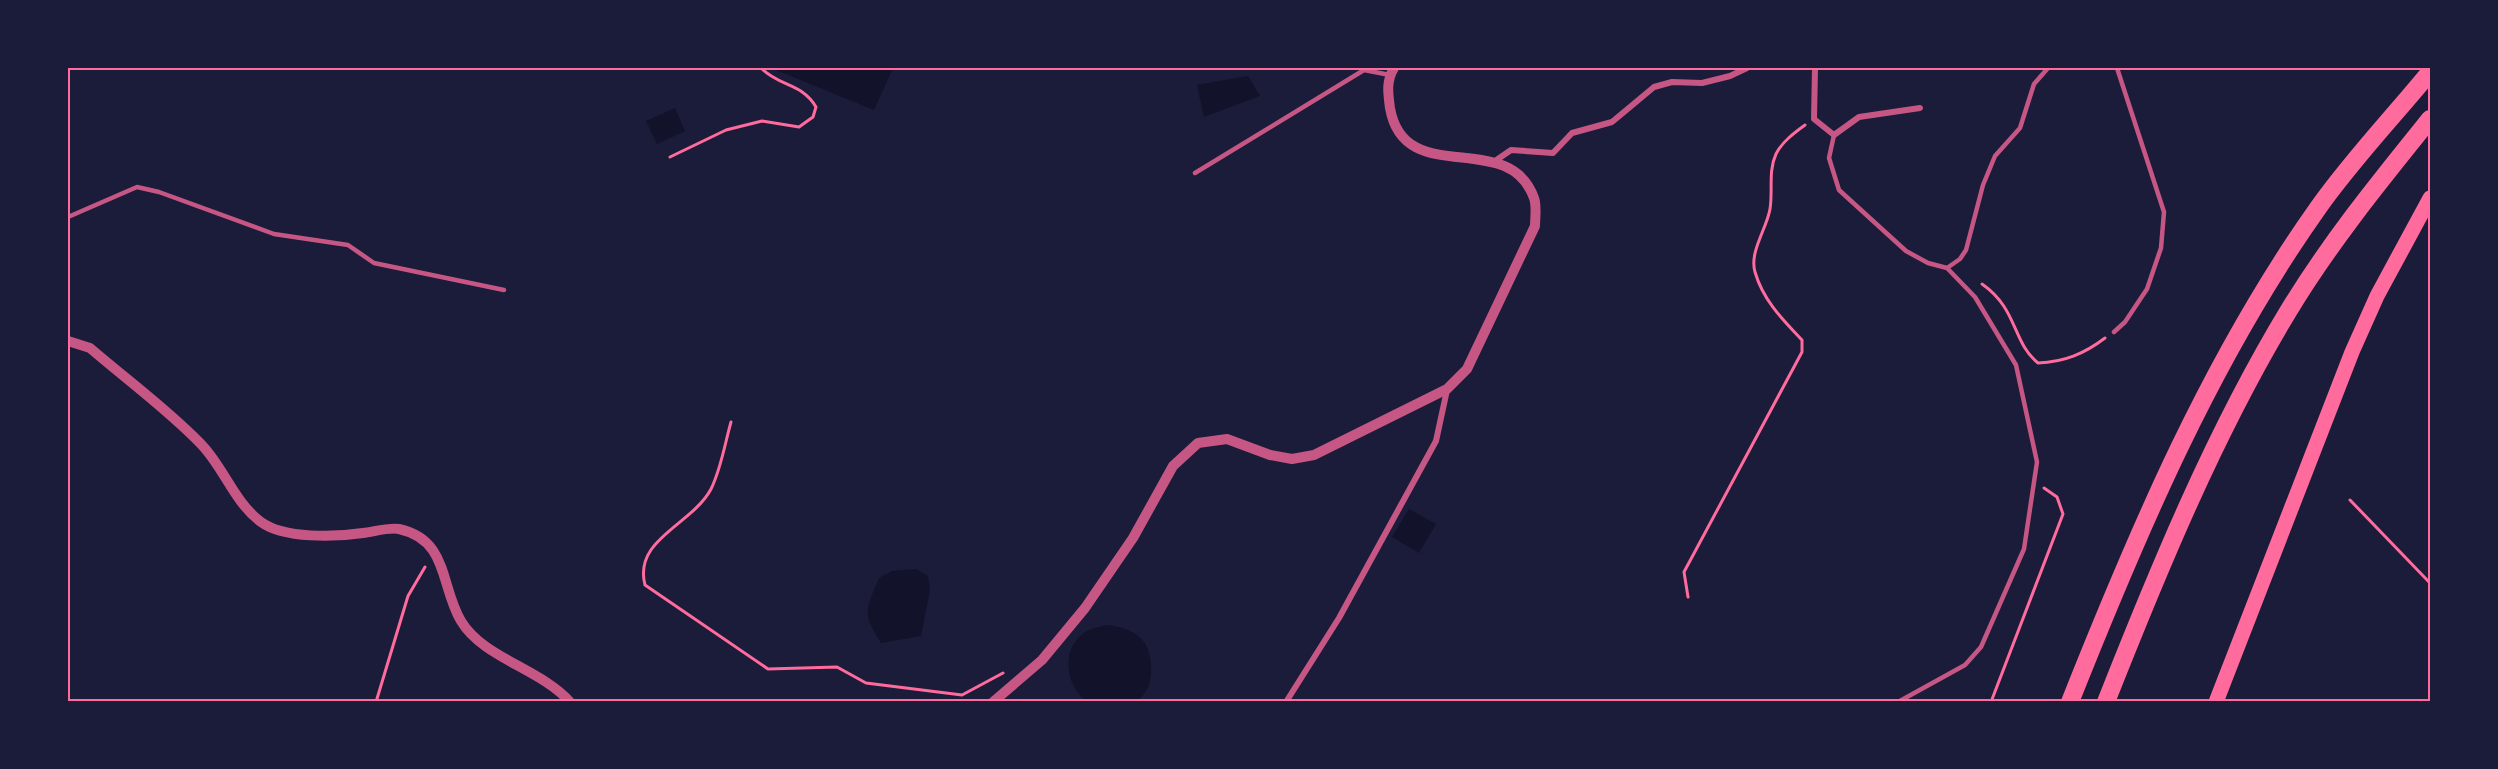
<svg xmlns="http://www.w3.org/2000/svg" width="2498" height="769" font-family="'Fira Sans Condensed',sans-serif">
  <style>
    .water { fill: #12122b }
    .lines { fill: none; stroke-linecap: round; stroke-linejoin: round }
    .path { stroke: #ff6b9d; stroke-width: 3 }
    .service { stroke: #c65784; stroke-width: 4.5 }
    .minor { stroke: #c65784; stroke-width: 6 }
    .tertiary { stroke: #c65784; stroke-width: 10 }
    .primary { stroke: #ff6b9d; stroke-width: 15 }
    .motorway { stroke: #ff6b9d; stroke-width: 18 }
    .neatline { fill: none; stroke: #ff6b9d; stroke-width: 2 }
  </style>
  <rect width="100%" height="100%" fill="#1b1b3a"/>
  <path class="water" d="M776,68H893L874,110L776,70Z
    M1248,76L1260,96L1204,117L1197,85Z
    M675,108L685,131L657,144L646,121Z
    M1409,509L1436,524L1419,553L1392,537Z
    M916,569L928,576L930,590L921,636L881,643C861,611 866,611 879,578L892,571Z
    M1107,625C1121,627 1135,630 1144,642C1155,657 1155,697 1132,702C1118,705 1100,702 1086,701C1064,684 1060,645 1089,630C1094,628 1101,626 1107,625Z"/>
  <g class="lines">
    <path class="path" d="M670,157L726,130L762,121L799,127L813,117L816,107C802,83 780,87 761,68
      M1982,284C2018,309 2012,342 2038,363C2064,362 2084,354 2105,338
      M731,422C725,443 721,469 711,489C692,525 633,539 645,585L768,669L837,667L866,683L962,695L1003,673
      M2350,500L2430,583
      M1688,597L1684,572L1802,352V340C1782,319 1763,300 1755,272C1749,252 1767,228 1770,209C1773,191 1768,171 1776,154C1782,142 1794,133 1805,125
      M376,702L408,596L425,567
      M1991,702L2063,514L2057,497L2044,488"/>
    <path class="service" d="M1834,135L1829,158L1839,190L1906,251L1928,263L1947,268L1960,259L1966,250L1983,185L1995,156L2020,128L2034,84L2048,68
      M1195,173L1364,70L1390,75
      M68,217L137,187L159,192L274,234L348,245L374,263L504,290
      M2114,332L2125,322L2147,289L2161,248L2164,212L2117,68
      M1898,702L1965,665L1981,647L2024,549L2037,462L2016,365L1975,297L1947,268"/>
    <path class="minor" d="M1815,68L1814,119L1834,135L1859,117L1920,108
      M1495,161L1511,150L1553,153L1572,133L1612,122L1654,87L1672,82L1702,83L1730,76L1747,68
      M1286,702L1339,618L1436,441L1447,390"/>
    <path class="tertiary" d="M68,341L90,348C126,379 167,409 200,443C224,467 233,501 261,522C284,539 336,537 363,533C373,532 389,527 399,529C449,540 440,586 461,621C483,658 541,669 570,702
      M993,702L1042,660L1085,608L1133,538L1173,466L1198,443L1227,439L1270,455L1292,459L1314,455L1447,389L1467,369L1535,226C1535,218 1537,206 1534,198C1509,127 1404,190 1390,108C1388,93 1386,81 1394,68"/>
    <path class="primary" d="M2216,702L2352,352L2377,296L2430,198"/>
    <path class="motorway" d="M2070,702C2138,531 2211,359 2318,208C2351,161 2393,117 2430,72
      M2106,702C2159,568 2215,432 2289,310C2331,241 2380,181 2430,119"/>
  </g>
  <rect width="2498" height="769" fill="none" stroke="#1b1b3a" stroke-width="138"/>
  <rect x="69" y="69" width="2360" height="631" class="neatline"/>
</svg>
